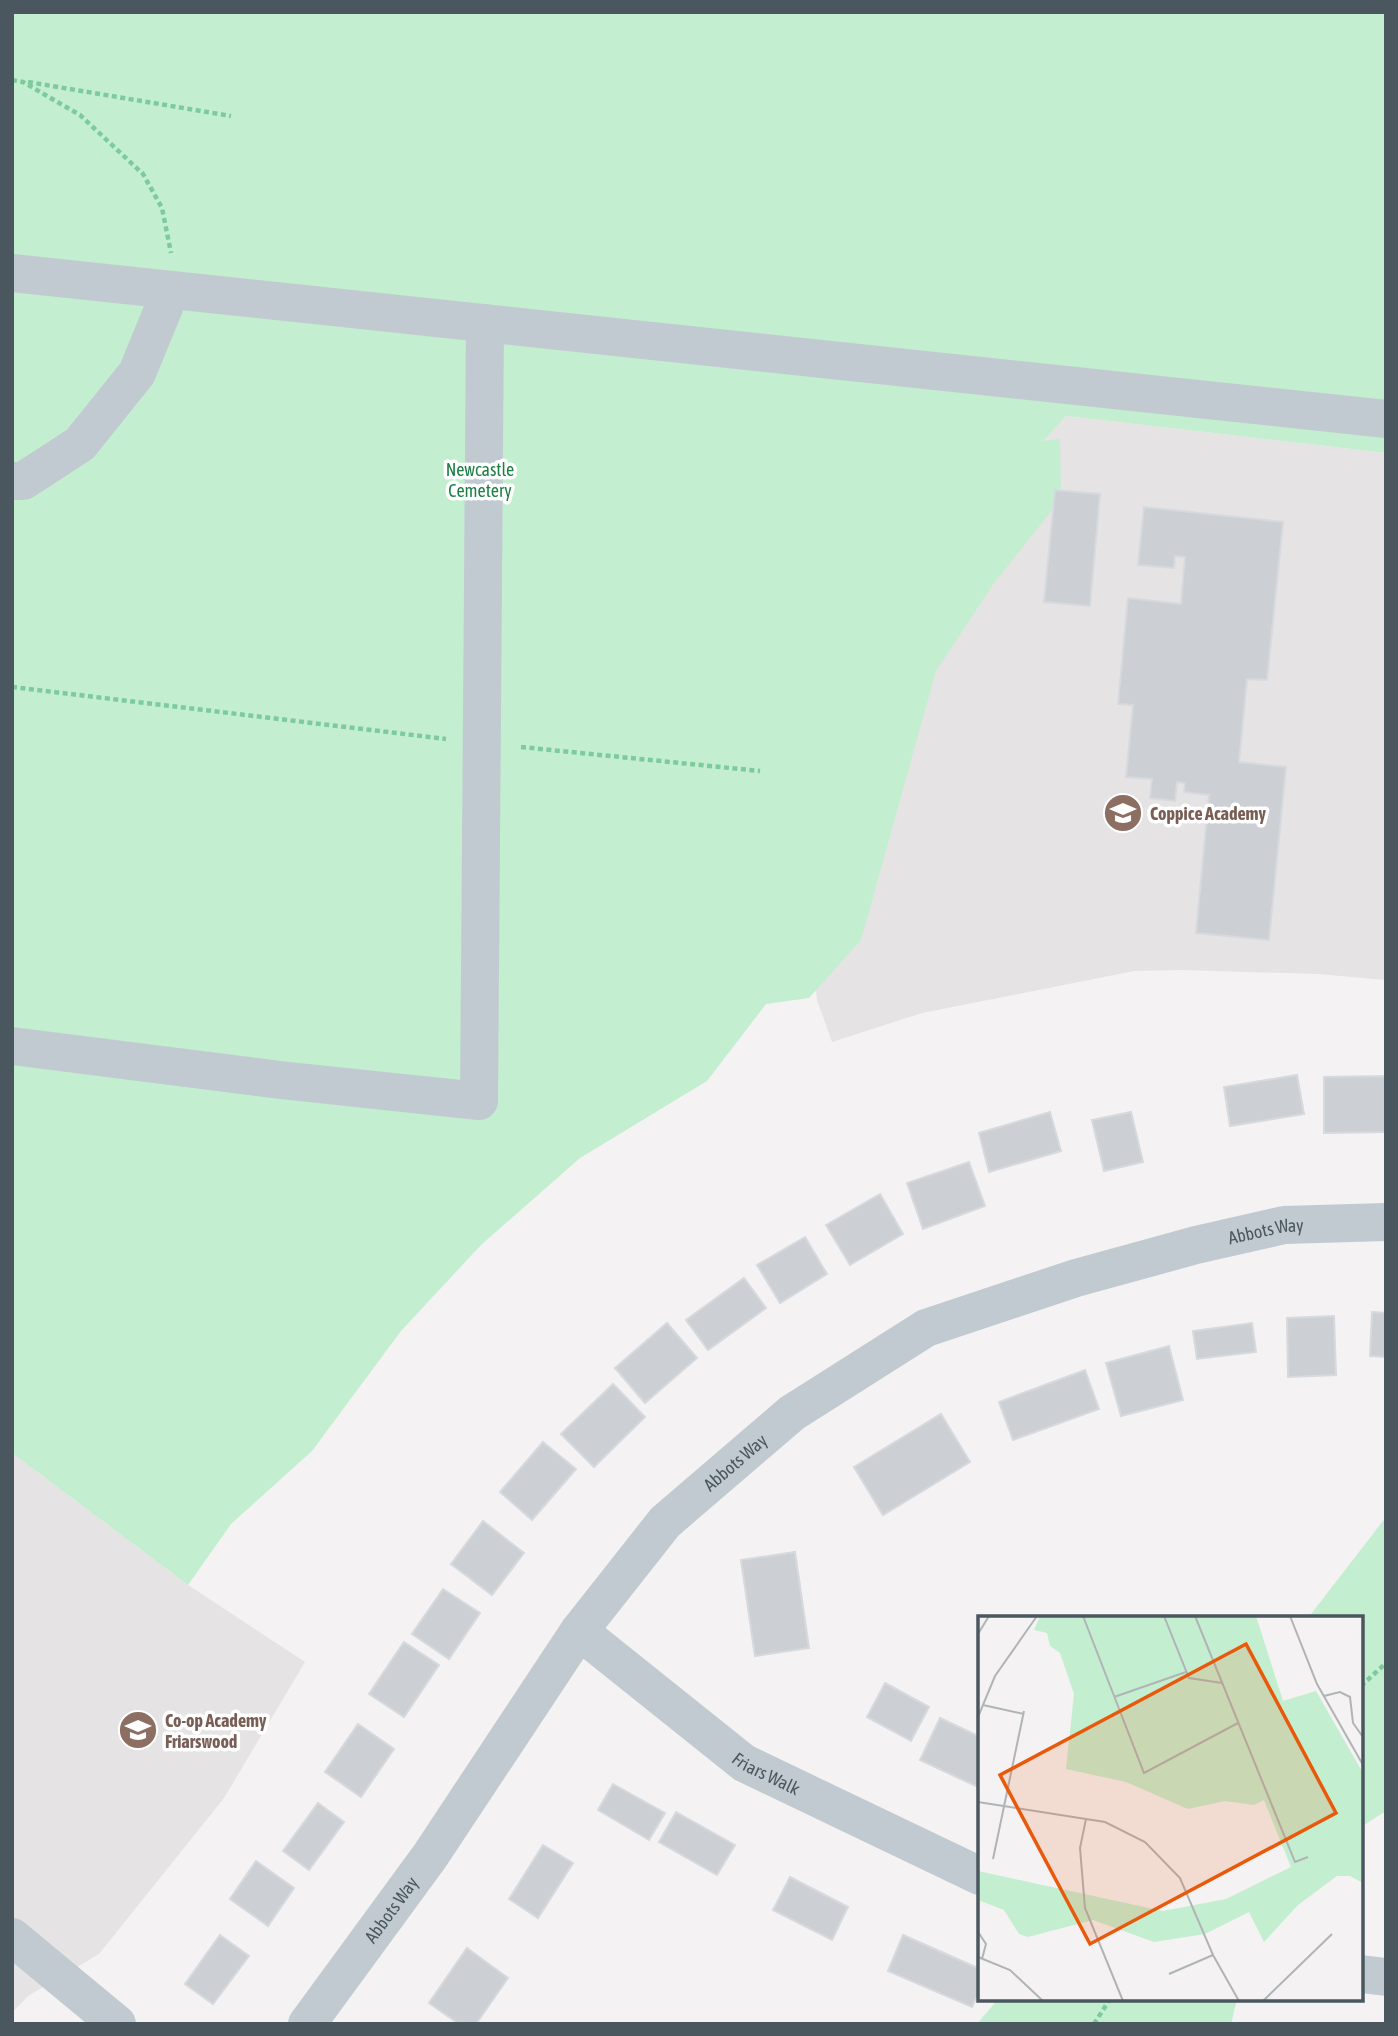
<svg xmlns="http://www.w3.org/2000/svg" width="1398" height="2036" font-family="'Asap Condensed',sans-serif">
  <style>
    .education { fill: #e5e3e4 }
    .green { fill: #c4eed0 }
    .building { fill: #ccd0d4; stroke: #d6d9dd; stroke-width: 2 }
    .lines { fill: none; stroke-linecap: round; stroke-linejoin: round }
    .path { stroke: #7dcb9d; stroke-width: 4.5; stroke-dasharray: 5 3.5; stroke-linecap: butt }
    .minor { stroke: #c1cad0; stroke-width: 38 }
    .labels { text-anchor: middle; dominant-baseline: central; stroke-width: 7; stroke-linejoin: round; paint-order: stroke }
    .park-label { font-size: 18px; fill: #1c7f44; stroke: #fff }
    .education-label { font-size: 18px; font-weight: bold; fill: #785e54; stroke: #fff; text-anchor: start }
    .street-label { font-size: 18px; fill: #4a575f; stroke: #fff }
    .inset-road { fill: none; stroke: #b0b4b7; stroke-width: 2 }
    .view { fill: #e8590c; fill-opacity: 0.15; stroke: #e8590c; stroke-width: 3.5 }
    .inset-edge { fill: none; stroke: #4a575f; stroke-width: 3.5 }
  </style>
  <rect width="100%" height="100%" fill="#f4f2f2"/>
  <path class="education" d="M1066,416L1386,453V980L1318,974L1182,970L1134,971L922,1013L832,1042L817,1000L813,958L1005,481Z
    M12,1453L188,1585L305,1662L224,1798L99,1954L28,1996L12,2013Z"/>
  <path class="green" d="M12,12H1386V453L1066,416L1043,441L1060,439L1061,499L994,583L936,671L861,940L809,998L766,1004L707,1081L580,1158L481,1245L401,1331L312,1451L231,1524L188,1585L12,1453Z
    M1386,1517V1811L1361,1827V1618H1308Z
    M998,1999H1237L1231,2024H977Z"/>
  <path class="building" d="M1055,490L1100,494L1090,606L1044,602Z
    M1144,507L1283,522L1267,680L1247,679L1239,762L1286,767L1269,940L1196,933L1209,795L1184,792L1185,783L1177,782L1175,801L1150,798L1152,779L1126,777L1133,705L1118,704L1128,598L1181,604L1185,557L1175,556L1174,568L1138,565Z
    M1297,1075L1304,1114L1230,1126L1224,1087Z
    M1386,1076V1132L1324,1133V1077Z
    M1050,1112L1061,1151L989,1172L979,1133Z
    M1131,1112L1143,1162L1104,1171L1092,1120Z
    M969,1162L985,1206L923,1229L907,1183Z
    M880,1194L903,1234L850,1265L826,1225Z
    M805,1237L827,1274L780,1303L757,1265Z
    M744,1278L766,1308L708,1350L686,1320Z
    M1372,1312L1386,1313V1357L1370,1356Z
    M1334,1316L1336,1375L1288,1377L1287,1318Z
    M667,1323L697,1358L645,1403L615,1368Z
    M1252,1323L1256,1352L1197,1359L1193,1331Z
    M1169,1346L1183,1400L1121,1416L1106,1363Z
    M1085,1370L1099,1409L1013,1440L999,1402Z
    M613,1384L645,1417L594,1467L561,1434Z
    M941,1414L970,1462L883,1515L854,1467Z
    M543,1442L576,1469L532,1520L500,1492Z
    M483,1521L524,1553L492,1595L451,1564Z
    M795,1552L809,1648L755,1656L741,1560Z
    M443,1589L480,1613L449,1659L412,1634Z
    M404,1642L439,1665L404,1717L369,1694Z
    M885,1683L929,1707L911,1741L867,1717Z
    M940,1718L980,1737V1788L920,1760Z
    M358,1724L394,1749L361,1797L325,1772Z
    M613,1784L665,1813L649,1840L598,1810Z
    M318,1803L344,1822L309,1870L283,1851Z
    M676,1812L735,1845L717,1875L659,1842Z
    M543,1845L573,1863L538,1918L509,1899Z
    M256,1861L294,1888L268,1926L230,1899Z
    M790,1877L848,1907L832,1940L773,1910Z
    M220,1935L249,1956L213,2004L185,1984Z
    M903,1935L980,1969V1990L972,2007L888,1971Z
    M467,1948L508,1978L476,2024H459L429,2003Z"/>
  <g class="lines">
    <path class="path" d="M12,80L23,82L80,115L143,174L162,208L171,253
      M28,82L231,116
      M12,687L446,739
      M521,747L760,771
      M1361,1686L1386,1663
      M1094,2024L1110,1999"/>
    <g class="minor">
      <path d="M12,273L1386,419"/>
      <path d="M12,481H23L80,444L137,373L171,290"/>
      <path d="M12,1046L280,1080L479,1101L485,323"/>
      <path id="s1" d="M579,1631L744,1763L980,1876"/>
      <path d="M12,1937L117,2024"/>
      <path d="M1361,1974L1386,1977"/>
      <path id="s2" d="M307,2024L430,1856L579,1631L665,1522L792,1413L926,1328L1076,1278L1196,1245L1284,1225L1386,1222"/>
    </g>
  </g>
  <defs>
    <g id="school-disc" transform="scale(2.0125)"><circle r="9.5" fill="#8d6e63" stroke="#fff"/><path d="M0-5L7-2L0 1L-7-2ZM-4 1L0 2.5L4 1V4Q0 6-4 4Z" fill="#fff"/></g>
  </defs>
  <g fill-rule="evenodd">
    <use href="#school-disc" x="1123" y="813"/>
    <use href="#school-disc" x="138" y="1730"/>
  </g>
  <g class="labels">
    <g class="park-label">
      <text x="480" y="469">Newcastle<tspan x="480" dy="21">Cemetery</tspan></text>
    </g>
    <g class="education-label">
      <text x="1150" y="813">Coppice Academy</text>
      <text x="165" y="1720">Co-op Academy<tspan x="165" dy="21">Friarswood</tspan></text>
    </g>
    <g class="street-label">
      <text stroke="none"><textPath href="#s2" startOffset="1297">Abbots Way</textPath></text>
      <text stroke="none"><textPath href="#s2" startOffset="709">Abbots Way</textPath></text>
      <text stroke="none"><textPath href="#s1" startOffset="236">Friars Walk</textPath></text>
      <text stroke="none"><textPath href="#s2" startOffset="142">Abbots Way</textPath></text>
    </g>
  </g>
  <g transform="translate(978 1616)">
    <rect width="385" height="385" fill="#f4f2f2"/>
    <path d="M62,0H278L305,85L338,75L385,157V267L372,260H359L320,289L286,326L271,296L227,318L176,326L115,304L50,321L41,318L26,294L0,284V255L185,295L248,283L313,251L286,184L276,189L247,185L210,193L148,166L88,153L96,78L82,37L72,30L69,17L56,14Z" fill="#c4eed0"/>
    <path class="inset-road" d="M105,0L166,157L260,107M186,0L211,62L244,67M217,0L317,246L330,241M312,0L339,68L385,149M0,18L11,0M346,80L362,76L372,81L375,107L385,121M136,81L208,56M5,89L46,98M0,101L17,60L59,0M0,186L127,206L167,226L202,262L235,339L261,385M108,203L102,232L107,292L145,385M15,243L46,95M0,316L8,328L4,343M0,341L32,354L65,385M191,358L235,339M285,385L354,318"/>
    <path class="view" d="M268,28L358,197L112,328L22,159Z"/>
    <rect width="385" height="385" class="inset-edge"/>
  </g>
  <rect width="1398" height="2036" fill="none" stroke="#4a575f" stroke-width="28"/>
</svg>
